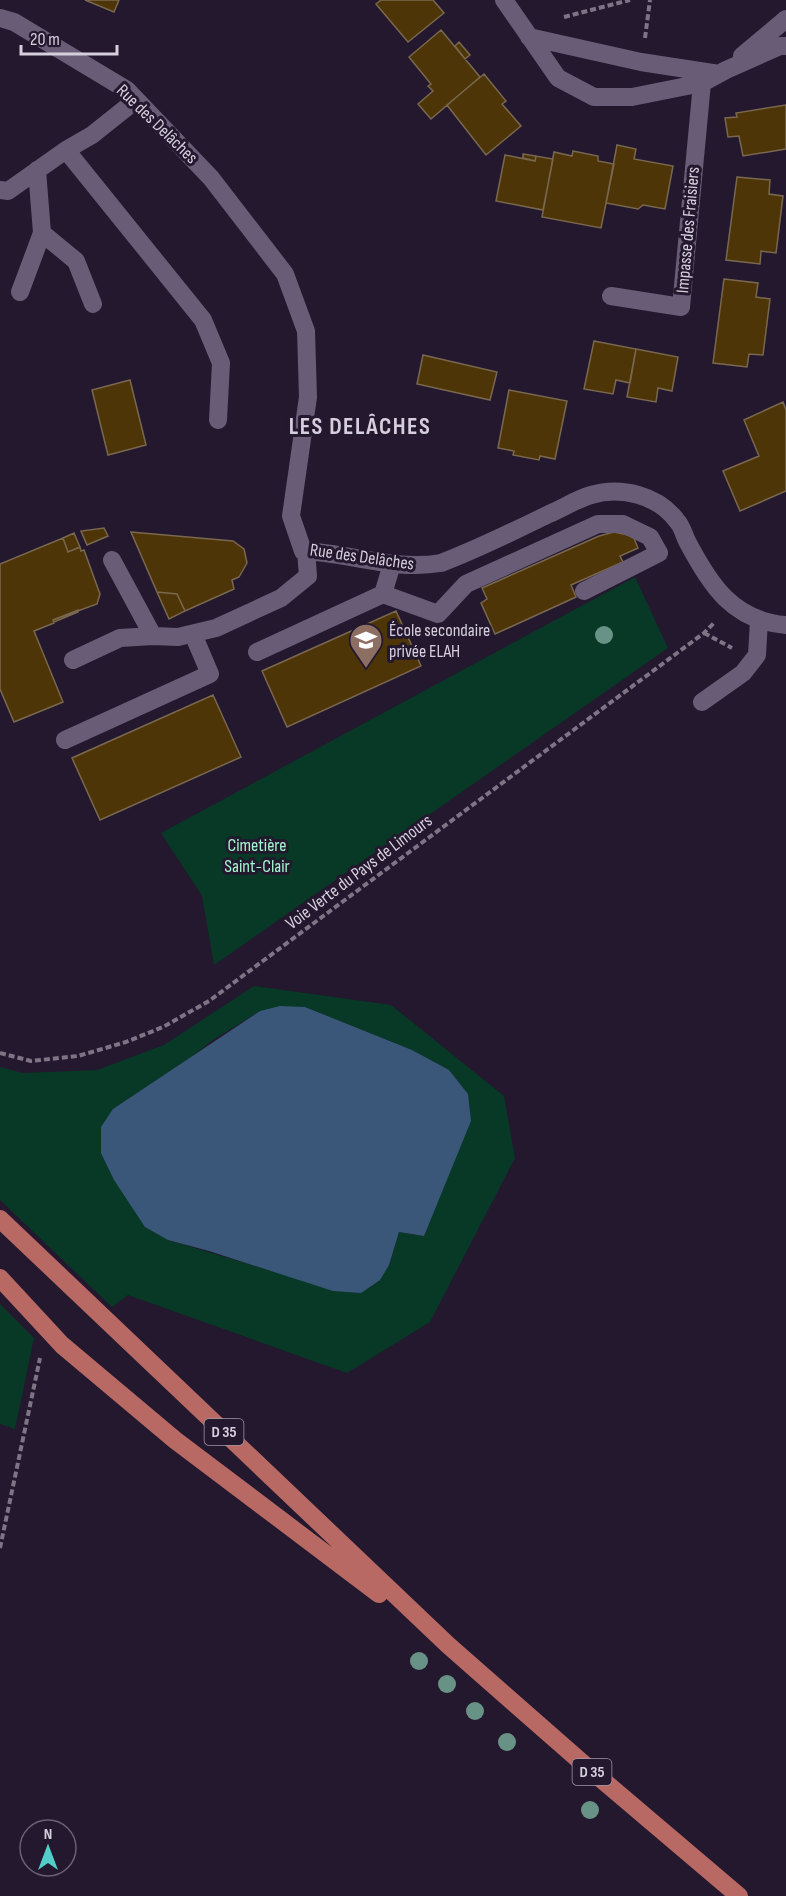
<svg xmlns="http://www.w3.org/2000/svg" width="786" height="1896" font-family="'Sofia Sans Condensed',sans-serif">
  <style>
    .green { fill: #073926; fill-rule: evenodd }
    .water { fill: #3a577a }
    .building { fill: #4d3507; stroke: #79684f; stroke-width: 1.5 }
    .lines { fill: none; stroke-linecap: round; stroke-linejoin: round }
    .path { stroke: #7d7486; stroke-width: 4; stroke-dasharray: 6 3; stroke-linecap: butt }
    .minor { stroke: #685c76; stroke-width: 18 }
    .major { stroke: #b86964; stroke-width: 18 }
    .tree { fill: #699286 }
    .labels { text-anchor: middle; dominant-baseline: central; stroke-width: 6; stroke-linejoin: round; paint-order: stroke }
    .shield { fill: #23182e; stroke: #a098a8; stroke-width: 1.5 }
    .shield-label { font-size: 16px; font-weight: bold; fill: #d5cfdd }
    .street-label { font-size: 18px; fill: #d5cfdd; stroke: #23182e }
    .poi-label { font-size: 18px; fill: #d5cfdd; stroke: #23182e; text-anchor: start }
    .park-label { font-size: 18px; fill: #a3f6ce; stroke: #23182e }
    .district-label { font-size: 24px; font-weight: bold; letter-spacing: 1.5px; fill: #d5cfdd; stroke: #23182e }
  </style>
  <rect width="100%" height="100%" fill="#23182e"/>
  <path class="green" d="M635,577L668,648L214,965L202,896L161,833Z
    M254,986L391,1005L504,1096L515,1158L430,1322L347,1373L128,1295L112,1307L0,1200V1067L23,1073L97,1070L164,1045ZM305,1007L412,1050L449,1070L468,1094L424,1236L399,1232L389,1265L275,1272L168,1240L178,1067L213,1040L260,1011Z
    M0,1304L34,1338L15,1429L0,1424Z"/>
  <path class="water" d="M280,1006L305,1007L412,1050L449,1070L468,1094L471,1121L424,1236L399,1232L389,1265L380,1280L361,1293L333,1291L209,1251L168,1240L145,1227L114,1180L101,1153V1127L113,1109L260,1011Z"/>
  <path class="building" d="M85,0H119L114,12Z
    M433,0L444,13L408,42L376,4L381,0Z
    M441,30L480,77L431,119L418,104L433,91L428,86L431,84L409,57Z
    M459,42L470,55L465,59L455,46Z
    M484,74L506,101L502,104L521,126L486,155L447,105Z
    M786,105V149L743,156L739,136L728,137L725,118L737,117L736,113Z
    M617,145L636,149L634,159L673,166L665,209L643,205L638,209L606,203Z
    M573,151L598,156V161L614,164L601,228L542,217L554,152L572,156Z
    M523,154L536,156L535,161L523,158Z
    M505,155L535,161L536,156L553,159L543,210L496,201Z
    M737,177L770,180L769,194L783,196L776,253L761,251L760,264L726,260Z
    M724,279L758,283L756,297L770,299L763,355L749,354L747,367L713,363Z
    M594,341L636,349L630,383L616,380L613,394L584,389Z
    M636,349L678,357L672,391L658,388L656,402L627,397Z
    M423,355L497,372L490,400L417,384Z
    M130,380L146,445L108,455L92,390Z
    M509,390L567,401L555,459L540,456L539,460L513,455L514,451L498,448Z
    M783,402L786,410V491L740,511L723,471L759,456L744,420Z
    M104,528L108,536L87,545L81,531Z
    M131,532L233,541L244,549L247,563L239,577L232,580L234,589L185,611L177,594L157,592Z
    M614,532L633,536L638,548L620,556L623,562L571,585L576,597L495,634L481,603L487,599L482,588L599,536Z
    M74,533L80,547L68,552L63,538Z
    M63,538L68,552L80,547L81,551L84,550L100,594L97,604L53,620L54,623L34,631L63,702L14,722L0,689V564Z
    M157,592L177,594L185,611L169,619Z
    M78,610V612L54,622L53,620Z
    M396,611L421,666L287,727L262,671Z
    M213,695L241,757L100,820L72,758Z"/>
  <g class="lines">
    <path class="path" d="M564,17L630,0
      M645,38L650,0
      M704,633L732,648
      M0,1053L31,1061L78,1056L126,1042L163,1027L209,1001L704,633L715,622
      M0,1548L40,1358"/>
    <path class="minor" d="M504,0L558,78L594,97H632L702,83L726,70L780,46H786
      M0,18L14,22L127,90L211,178L285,274L306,331L308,397L291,516L303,551C349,553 394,571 441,563C478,549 514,531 549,514C563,508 577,499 591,495C621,486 658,495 677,521C682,526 684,535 687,541C710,585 733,621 786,625
      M529,37L641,62L719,74
      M742,56L786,19
      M66,150L203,320L221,363L218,420
      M37,170L42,233L76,261L93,304
      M0,190L8,191L66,150L92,135L136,100
      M20,292L42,233
      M611,296L681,307L702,83
      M112,560L153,636L178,637L216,628L281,598L308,576L306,551
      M383,594L438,614L466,584L598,524H623L650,537L659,553L584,591
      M257,652L383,594L392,564
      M73,660L120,638L153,636
      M702,702L743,673L757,655L759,620
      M65,740L210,674L193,634"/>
    <path class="major" d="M0,1219L448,1645L587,1767L739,1896
      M0,1278L62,1345L175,1440L379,1594"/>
  </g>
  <g class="tree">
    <circle cx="604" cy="635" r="9"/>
    <circle cx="419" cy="1661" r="9"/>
    <circle cx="447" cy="1684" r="9"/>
    <circle cx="475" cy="1711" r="9"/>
    <circle cx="507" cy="1742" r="9"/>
    <circle cx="590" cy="1810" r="9"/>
  </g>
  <defs>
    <g id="school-pin" transform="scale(1.725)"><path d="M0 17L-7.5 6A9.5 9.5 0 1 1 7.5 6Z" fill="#8d6e63" stroke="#23182e"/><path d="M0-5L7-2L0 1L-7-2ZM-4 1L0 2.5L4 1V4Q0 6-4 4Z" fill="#fff"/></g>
  </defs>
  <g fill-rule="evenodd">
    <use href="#school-pin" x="366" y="640"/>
  </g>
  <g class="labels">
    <g class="shield">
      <rect x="204.5" y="1419" width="39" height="26" rx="4.5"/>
      <rect x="572.5" y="1759" width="39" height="26" rx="4.5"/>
    </g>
    <g class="shield-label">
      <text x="224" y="1432">D 35</text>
      <text x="592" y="1772">D 35</text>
    </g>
    <g class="street-label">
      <text transform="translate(157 124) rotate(44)">Rue des Delâches</text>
      <text transform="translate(688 230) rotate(-85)">Impasse des Fraisiers</text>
      <text transform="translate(362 557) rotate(8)">Rue des Delâches</text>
      <text transform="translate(359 872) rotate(-37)">Voie Verte du Pays de Limours</text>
    </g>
    <g class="poi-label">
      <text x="389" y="630">École secondaire<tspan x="389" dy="21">privée ELAH</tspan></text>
    </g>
    <g class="park-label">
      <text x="257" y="845">Cimetière<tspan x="257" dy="21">Saint-Clair</tspan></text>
    </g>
    <g class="district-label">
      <text x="360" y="426">LES DELÂCHES</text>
    </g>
  </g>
  <g transform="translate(48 1848)"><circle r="28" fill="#23182e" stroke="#6a6174" stroke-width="1.5"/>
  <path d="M0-4.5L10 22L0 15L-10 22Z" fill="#53cdc9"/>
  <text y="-9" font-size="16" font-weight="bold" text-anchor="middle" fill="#d5cfdd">N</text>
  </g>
  <path d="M21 45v9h96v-9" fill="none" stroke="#d5cfdd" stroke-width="3"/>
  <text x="30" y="45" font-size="18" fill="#d5cfdd" stroke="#23182e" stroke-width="4.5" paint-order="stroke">20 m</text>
</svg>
